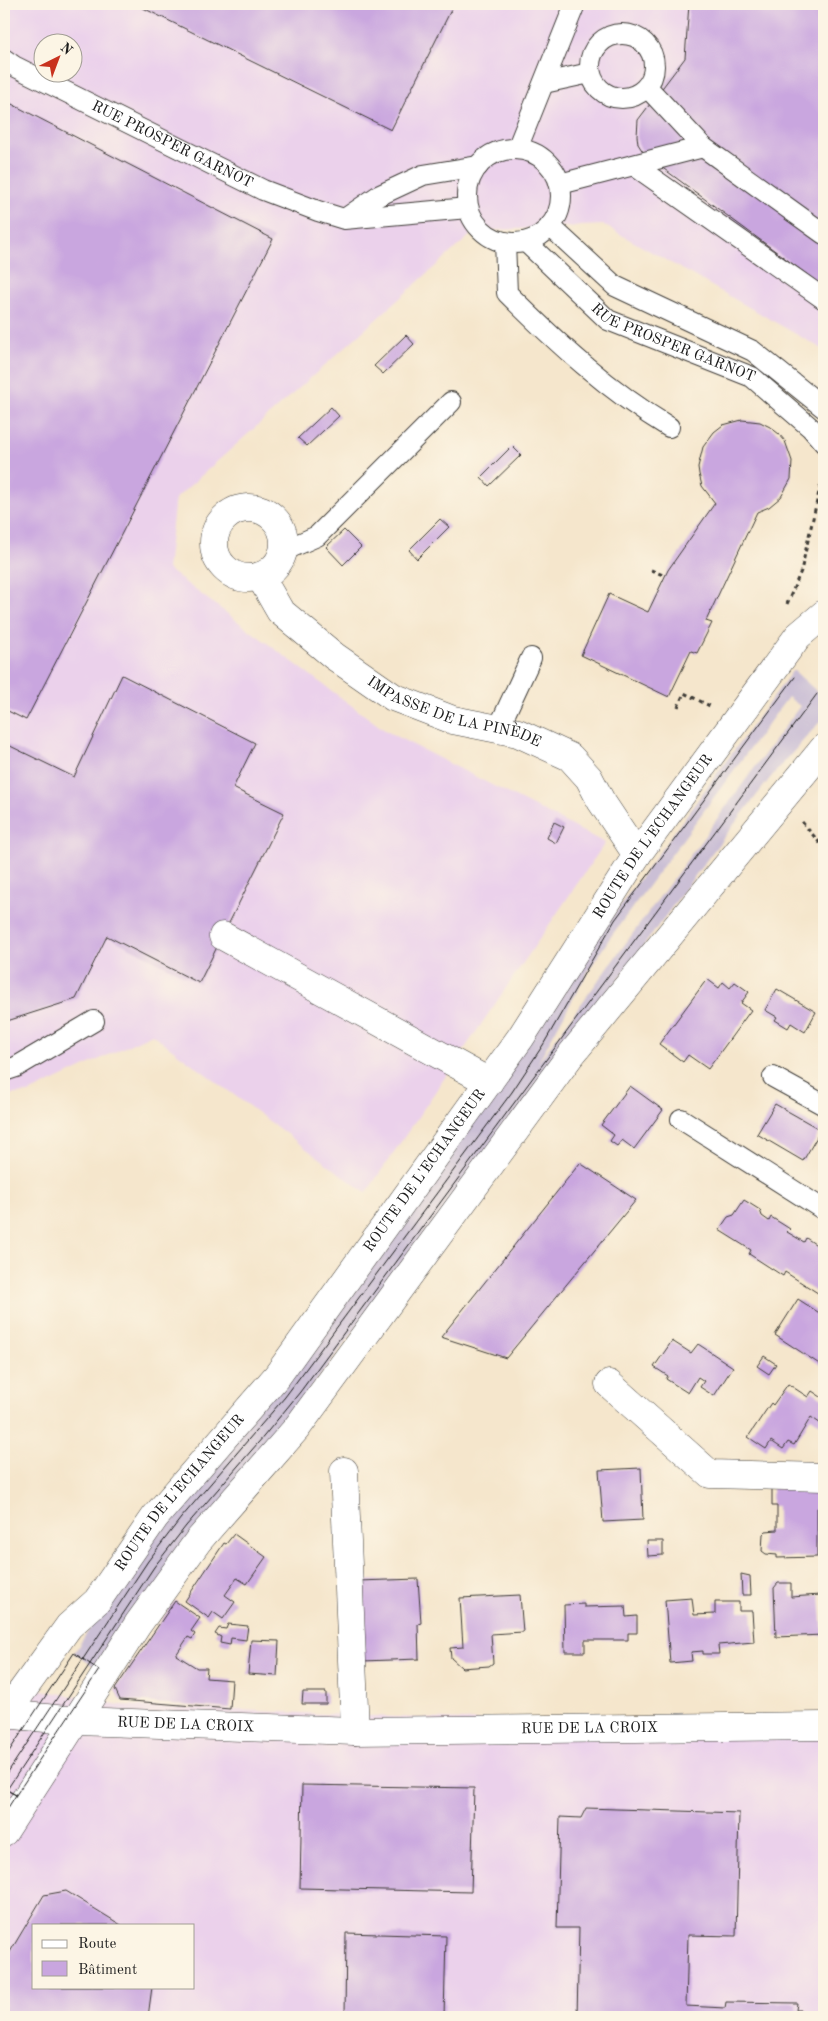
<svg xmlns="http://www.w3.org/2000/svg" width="828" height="2021" font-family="'Old Standard TT',serif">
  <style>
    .built { fill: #ebd1eb; fill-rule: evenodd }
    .industrial { fill: #cbbfd5; fill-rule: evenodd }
    .building { fill: #c9a6df }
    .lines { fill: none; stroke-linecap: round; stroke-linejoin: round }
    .service-casing { stroke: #3d3a36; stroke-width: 22 }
    .pedestrian-casing { stroke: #3d3a36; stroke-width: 29 }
    .minor-casing { stroke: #3d3a36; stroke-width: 29 }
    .secondary-casing { stroke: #3d3a36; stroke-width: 29 }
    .path { stroke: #3d3a36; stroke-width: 3; stroke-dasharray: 4 4; stroke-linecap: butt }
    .service { stroke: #fff; stroke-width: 20 }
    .pedestrian { stroke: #fff; stroke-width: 28 }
    .minor { stroke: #fff; stroke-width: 28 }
    .secondary { stroke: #fff; stroke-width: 28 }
    .tram { stroke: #1c1c1c; stroke-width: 1 }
    .labels { text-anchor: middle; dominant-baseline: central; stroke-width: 5; stroke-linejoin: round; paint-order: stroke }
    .street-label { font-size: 15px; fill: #1c1c1c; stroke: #fcf5e5 }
  </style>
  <rect width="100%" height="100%" fill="#fcf5e5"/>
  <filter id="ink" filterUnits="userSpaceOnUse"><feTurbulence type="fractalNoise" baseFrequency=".02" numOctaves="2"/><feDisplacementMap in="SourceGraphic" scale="10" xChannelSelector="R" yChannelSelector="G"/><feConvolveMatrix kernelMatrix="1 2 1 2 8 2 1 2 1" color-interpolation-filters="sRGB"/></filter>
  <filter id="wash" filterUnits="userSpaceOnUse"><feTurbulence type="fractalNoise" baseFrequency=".0096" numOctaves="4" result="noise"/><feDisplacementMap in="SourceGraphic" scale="20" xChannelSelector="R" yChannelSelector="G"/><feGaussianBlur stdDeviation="1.12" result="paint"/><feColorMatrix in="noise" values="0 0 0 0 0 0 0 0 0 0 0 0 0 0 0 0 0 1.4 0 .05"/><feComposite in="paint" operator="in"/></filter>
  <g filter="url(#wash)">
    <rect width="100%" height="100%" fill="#f5e6cc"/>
    <path class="built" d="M4,4H824V350L604,225L475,231L175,499L167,569L386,731L605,843L366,1193L152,1034L29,1093L4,1095ZM42,42H72V72H42Z
      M4,1683L120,1705L824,1736V2017H4ZM34,1925H194V1987H34Z"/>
    <path class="industrial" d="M793,670L824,698V717L771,777L711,854L613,987L99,1670L74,1653L131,1565L592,944ZM788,697L800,706L537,1064L589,970L609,939Z"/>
    <g id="blocks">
      <path class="building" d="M135,4H454L391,130Z
        M689,4H824V287L645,155L638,144L637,136L638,120L685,58Z
        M4,100L273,239L26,720L4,709Z
        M406,335L414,344L383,374L374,366Z
        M331,407L339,416L307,446L298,438Z
        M742,420L760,422L770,427L779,434L785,441L792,461L791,479L781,497L769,507L757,512L706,621L712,623L697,653L691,651L669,697L581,655L609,594L648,612L668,570L715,503L702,486L699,474L698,467L703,447L714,432L723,425Z
        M512,446L521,455L489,486L481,477Z
        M440,519L449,527L417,559L409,550Z
        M344,530L361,547L343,565L326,547Z
        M122,675L255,743L233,788L284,813L199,983L107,936L76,999L4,1022V743L74,777Z
        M554,822L564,827L556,843L547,838Z
        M707,979L719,988L723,982L730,988L735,982L749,992L741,1003L751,1010L708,1069L688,1055L683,1062L659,1044Z
        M777,989L816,1012L805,1032L791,1023L788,1028L775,1020L777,1017L765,1010Z
        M630,1086L663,1110L634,1149L622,1140L617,1146L610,1141L614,1135L601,1125Z
        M775,1104L821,1130L803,1161L757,1134Z
        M580,1163L636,1200L506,1358L441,1337Z
        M744,1200L760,1210L762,1216L769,1221L771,1217L790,1229L787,1232L804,1242L806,1238L824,1250V1297L785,1272L783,1276L749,1254L751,1250L719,1230L728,1217L734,1215Z
        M798,1299L824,1316V1367L775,1335Z
        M672,1341L691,1353L698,1344L733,1367L714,1396L700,1387L704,1381L698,1377L688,1393L666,1379L668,1376L654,1367Z
        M764,1356L776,1364L769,1374L757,1366Z
        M788,1384L808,1397L812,1391L824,1399V1426L811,1417L794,1445L788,1442L783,1449L771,1441L766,1449L748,1437L771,1403L773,1405Z
        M641,1468L643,1520L603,1522L599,1470Z
        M772,1488H823V1508H817V1557L777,1558V1555L766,1554L762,1551L763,1534L766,1531L777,1530V1506H772Z
        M234,1534L266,1557L247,1584L237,1578L225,1595L235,1602L223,1619L213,1612L209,1618L185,1601L224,1543L226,1544Z
        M647,1541H663V1555L648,1556Z
        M741,1574L750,1576L751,1595H742Z
        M418,1579L421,1623L418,1624L419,1659L362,1661L358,1581Z
        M778,1583H791V1597L820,1595L823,1635L776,1637L774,1588Z
        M520,1595L523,1632L491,1634L493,1663L489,1666L462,1668L451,1658L450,1648L463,1647L460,1598Z
        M692,1598L694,1615L715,1614V1602H739V1611H752L754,1642L718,1645L719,1654H703V1651L691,1652L692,1661L670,1663L665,1600Z
        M175,1601L200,1618L191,1631L195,1634L192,1639L188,1637L176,1655L197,1668H207L206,1678L232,1680L230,1709L120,1700L115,1689Z
        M584,1604V1607L625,1606L626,1617L637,1616V1633H628V1640H585V1652H565L564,1605Z
        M228,1624L248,1626L246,1640L231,1638L230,1645L220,1643L221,1637L215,1634L219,1628L226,1629Z
        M251,1640L279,1641L277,1676L248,1674Z
        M303,1692H326V1704H302Z
        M302,1785L474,1788L471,1892L300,1888Z
        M586,1808L739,1813L736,1936L688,1935L686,2006L725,2008L726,2002L797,2003L796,2010H801V2017H577L579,1928H557L560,1817L581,1818Z
        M66,1891L121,1925H34V1987H152L148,2017H4V1962L44,1895Z
        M346,1933L446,1936L444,2017H345Z"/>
    </g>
  </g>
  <g filter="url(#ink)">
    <use href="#blocks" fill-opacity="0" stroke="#3d3a36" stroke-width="1"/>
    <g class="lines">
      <g class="service-casing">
        <g id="service">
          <circle cx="622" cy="66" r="32"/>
          <path id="s1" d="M4,59L14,66L263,190L318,211L344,219L468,208"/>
          <path d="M544,83L590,73"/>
          <path d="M647,87L703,147"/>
          <path d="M517,149L575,4"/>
          <circle cx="514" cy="196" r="47"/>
          <path d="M635,166L824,299"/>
          <path d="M560,184L703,147L824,234"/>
          <path d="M346,218L378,196L423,175L478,166"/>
          <path d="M550,226L615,286L753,351L824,408"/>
          <path d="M505,242L507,293C556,342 609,391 669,427"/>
          <path id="s2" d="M526,242L608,320L752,377L811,428L824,443"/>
          <path d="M283,551L317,536L451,402"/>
          <path d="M498,729L531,658"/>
          <path d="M4,1071L16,1067L94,1021"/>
          <path d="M773,1077L824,1105"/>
          <path d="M681,1119L824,1210"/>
        </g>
      </g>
      <g class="pedestrian-casing">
        <path id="pedestrian" d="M223,936L489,1082"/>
      </g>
      <g class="minor-casing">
        <g id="minor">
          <circle cx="249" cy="543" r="35"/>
          <path id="s3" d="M260,576L280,611L334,656L393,697L453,720L518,733L570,757L589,778L601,801L637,855"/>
          <path d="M609,1384L710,1474L824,1477"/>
          <path d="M344,1471L355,1731"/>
          <path id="s4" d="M4,1714L77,1721L355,1731L824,1726"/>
        </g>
      </g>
      <g class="secondary-casing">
        <g id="secondary">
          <path id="s5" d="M4,1716L69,1626L97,1601L155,1517L277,1376L521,1037L637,855L798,636L824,614"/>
          <path d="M4,1832L138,1624L198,1541L296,1429L570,1056L824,748"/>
        </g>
      </g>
      <path class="path" d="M651,570L665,576
        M787,604L801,571L824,470
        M678,707L684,693L710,706
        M802,822L824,848"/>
      <use href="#service" class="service"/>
      <use href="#pedestrian" class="pedestrian"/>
      <use href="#minor" class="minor"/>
      <use href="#secondary" class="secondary"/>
      <path class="tram" d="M4,1759L74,1653L99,1670L16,1795L4,1788
        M4,1778L148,1561L181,1518L285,1397L512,1092L543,1045L615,920L795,677
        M4,1794L154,1567L186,1526L264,1436L300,1392L817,694
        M4,1814L16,1795L10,1792"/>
    </g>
  </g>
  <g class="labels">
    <g class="street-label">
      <text stroke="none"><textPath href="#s1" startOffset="189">RUE PROSPER GARNOT</textPath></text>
      <text stroke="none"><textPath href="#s2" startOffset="182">RUE PROSPER GARNOT</textPath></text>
      <text stroke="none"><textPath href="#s3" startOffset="245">IMPASSE DE LA PINÈDE</textPath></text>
      <text stroke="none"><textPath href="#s5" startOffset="1095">ROUTE DE L'ECHANGEUR</textPath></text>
      <text stroke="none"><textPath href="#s5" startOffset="690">ROUTE DE L'ECHANGEUR</textPath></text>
      <text stroke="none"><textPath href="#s5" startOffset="285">ROUTE DE L'ECHANGEUR</textPath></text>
      <text stroke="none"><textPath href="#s4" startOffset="182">RUE DE LA CROIX</textPath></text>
      <text stroke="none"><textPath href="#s4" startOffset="586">RUE DE LA CROIX</textPath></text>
    </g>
  </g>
  <rect width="828" height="2021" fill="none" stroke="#fcf5e5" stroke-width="20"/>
  <rect x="32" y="1924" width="162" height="65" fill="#fcf5e5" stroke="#a29e95"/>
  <rect x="42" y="1940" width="25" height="8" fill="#ffffff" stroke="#a29e95"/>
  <text x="78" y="1948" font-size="15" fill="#1c1c1c">Route</text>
  <rect x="42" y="1961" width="25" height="15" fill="#c9a6df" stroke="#a29e95"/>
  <text x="78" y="1974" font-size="15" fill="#1c1c1c">Bâtiment</text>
  <g transform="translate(58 58) rotate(42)"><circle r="24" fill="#fcf5e5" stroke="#a29e95"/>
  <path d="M0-4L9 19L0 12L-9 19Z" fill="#c8321e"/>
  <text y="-8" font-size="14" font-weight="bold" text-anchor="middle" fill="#1c1c1c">N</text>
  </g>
</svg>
